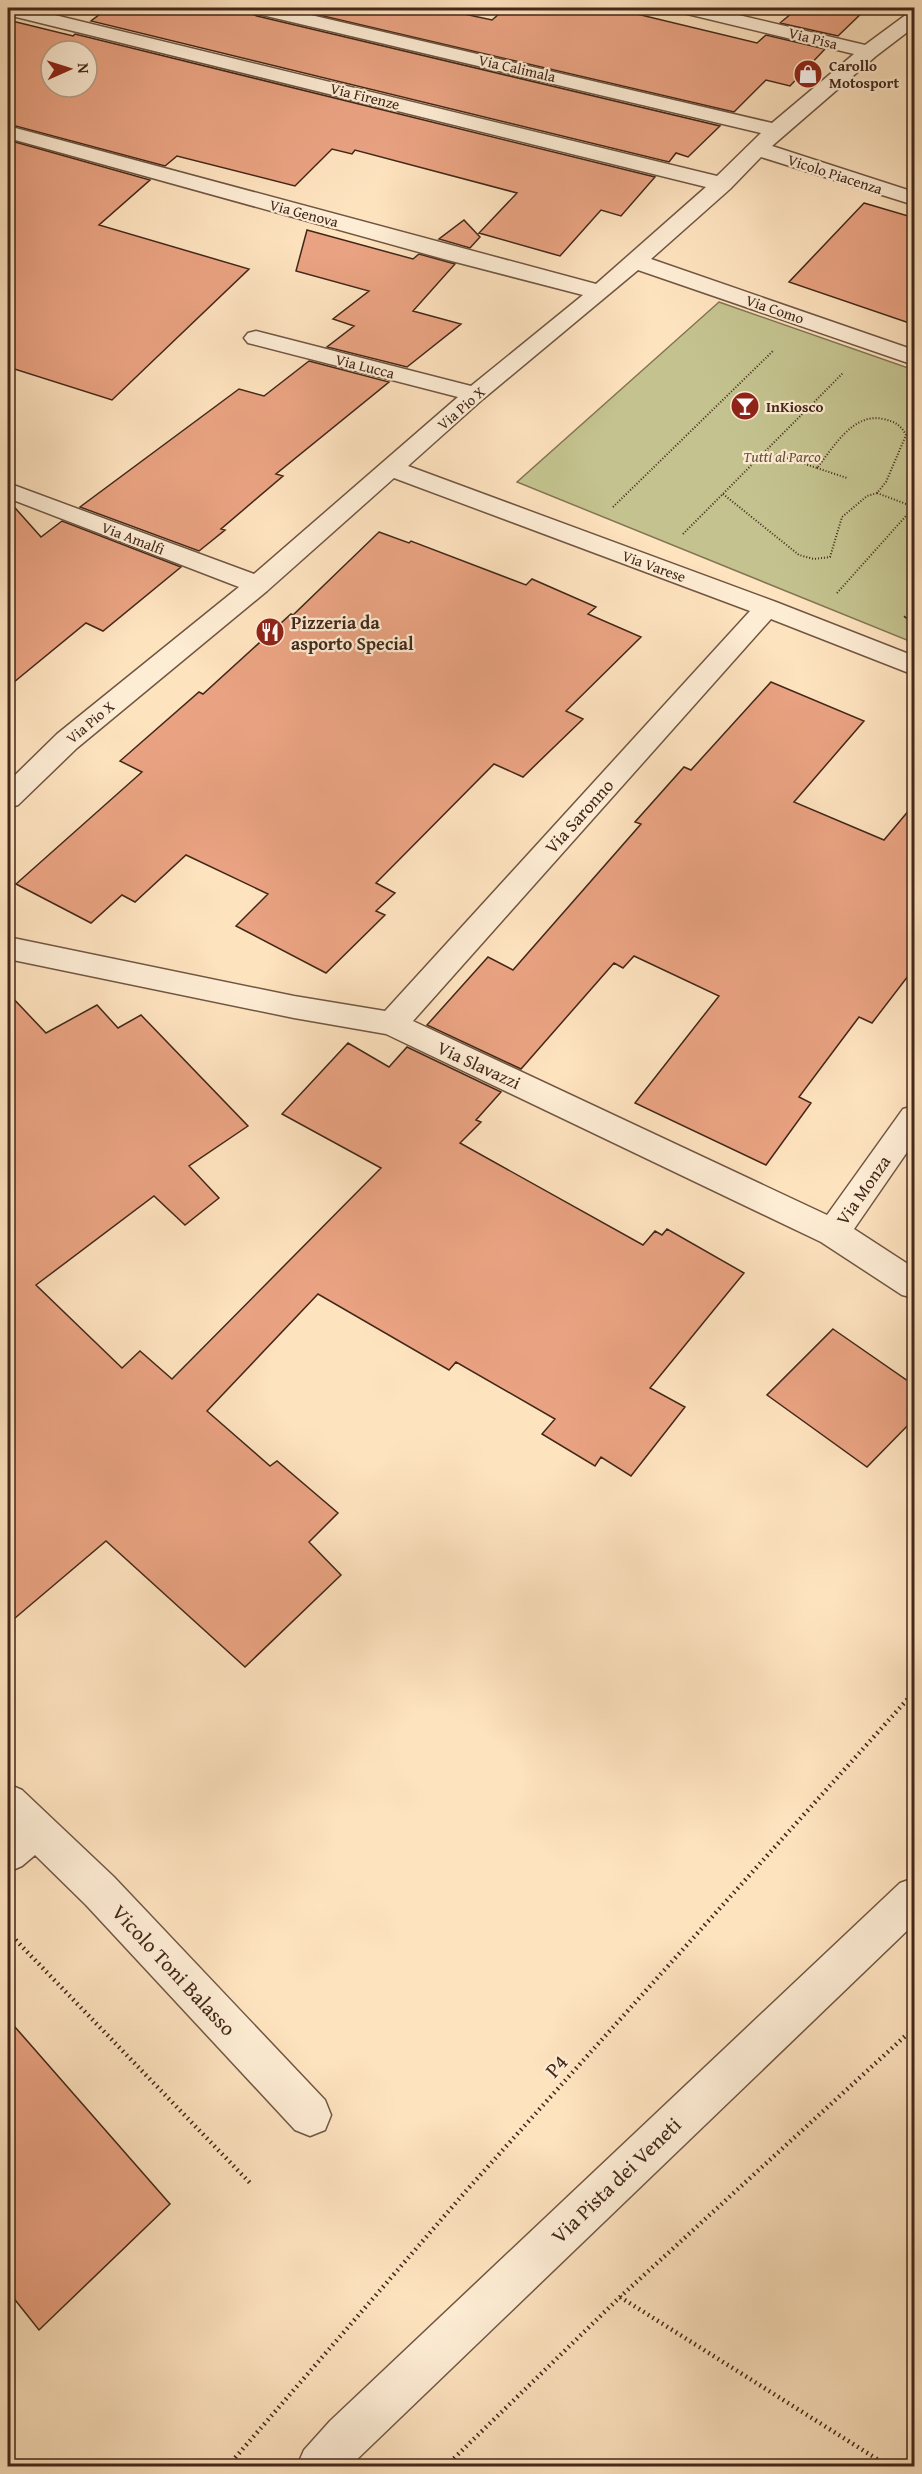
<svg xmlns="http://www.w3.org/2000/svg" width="922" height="2474" font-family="'Gentium Book Plus',serif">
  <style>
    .green { fill: #c4c38f; stroke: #837554; stroke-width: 1.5 }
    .building { fill: #eaa382; stroke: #422719; stroke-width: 1.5; fill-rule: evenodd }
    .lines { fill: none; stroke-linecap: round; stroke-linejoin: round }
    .minor-casing { stroke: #715642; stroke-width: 3 }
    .path-far2 { stroke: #422719; stroke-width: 2; stroke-dasharray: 1 2; stroke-linecap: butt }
    .path-far1 { stroke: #422719; stroke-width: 4; stroke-dasharray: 1.5 3; stroke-linecap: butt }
    .path { stroke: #422719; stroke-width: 4.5; stroke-dasharray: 1.5 4; stroke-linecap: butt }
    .minor { fill: #feedd5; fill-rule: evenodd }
    .labels { text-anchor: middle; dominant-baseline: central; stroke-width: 4.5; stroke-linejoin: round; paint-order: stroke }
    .far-street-label { font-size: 15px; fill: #422719; stroke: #feedd5 }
    .far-poi-label { font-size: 15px; font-weight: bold; fill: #422719; stroke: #feedd5; text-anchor: start }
    .far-park-label { font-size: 15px; font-style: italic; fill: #624e36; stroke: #feedd5 }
    .poi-label { font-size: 18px; font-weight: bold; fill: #422719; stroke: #feedd5; text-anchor: start }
    .street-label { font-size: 18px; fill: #422719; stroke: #feedd5 }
    .near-street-label { font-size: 21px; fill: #422719; stroke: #feedd5 }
  </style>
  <rect width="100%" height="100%" fill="#fee3bf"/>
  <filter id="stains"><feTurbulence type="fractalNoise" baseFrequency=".00333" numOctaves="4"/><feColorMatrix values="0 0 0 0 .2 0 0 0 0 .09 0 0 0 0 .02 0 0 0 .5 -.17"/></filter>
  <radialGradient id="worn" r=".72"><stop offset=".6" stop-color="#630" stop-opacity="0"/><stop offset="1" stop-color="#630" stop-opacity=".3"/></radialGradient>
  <path class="green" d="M719,302L914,370V643L517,482Z"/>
  <path class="building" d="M108,8H246L249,13L257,16L720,126L688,157L676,153L669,162L91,21Z
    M289,8H436L492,20L506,8H612L757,43L766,35L825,49L790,86L766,80L734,112Z
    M798,8H867L838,36L780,23Z
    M8,20L73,36L75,34L655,177L621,216L601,210L560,256L479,233L517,193L355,150L352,154L332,149L295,186L177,156L165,166L8,124ZM51,51H87V87H51Z
    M8,140L150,180L99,225L249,269L112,400L8,367Z
    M864,203L915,218V325L789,282Z
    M464,220L480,237L470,248L439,239Z
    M307,230L413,259L419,254L455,264L413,311L461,324L407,367L327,347L354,326L333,319L369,291L296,271Z
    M309,361L389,382L276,474L283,476L221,529L225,530L199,551L80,507L239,389L264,396Z
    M8,500L41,537L62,521L181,567L103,631L86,623L8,687Z
    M379,532L409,543L411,541L526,585L532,579L596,607L588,614L641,637L566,711L583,719L523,777L494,764L376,883L395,893L376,911L385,915L326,973L236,926L268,894L186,855L135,902L122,895L91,923L16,884L142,772L120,761L199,692L203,694L291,614L293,615Z
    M771,682L864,721L794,802L884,840L915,803V967L872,1023L859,1017L799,1097L811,1103L766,1165L635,1103L719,996L634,956L623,968L614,963L521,1069L427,1025L488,957L513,970L641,824L635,822L684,767L691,770Z
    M8,993L46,1033L97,1005L118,1028L141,1015L248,1126L189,1166L219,1198L185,1225L154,1196L36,1285L122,1368L140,1351L172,1379L381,1168L282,1114L348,1043L389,1067L407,1047L501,1092L476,1120L481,1122L460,1143L643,1245L655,1231L662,1235L667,1229L744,1273L650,1388L685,1407L631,1476L601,1457L595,1466L542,1434L555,1419L456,1362L449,1370L318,1294L207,1411L270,1466L277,1461L338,1513L309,1542L341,1575L245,1667L106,1541L8,1624Z
    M833,1329L915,1386V1418L867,1467L767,1395Z
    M8,2019L170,2204L39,2330L8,2291Z"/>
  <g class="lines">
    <g class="minor-casing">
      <path id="minor" d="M8,8H26L717,176L761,133L258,14L251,12L248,8H281L772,123L854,54L679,12L676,8H709L865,45L907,14L914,12V27L876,56L772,146L914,192V205L761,157L730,189L651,259L914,350V365L638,270L483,399L408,466L776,602L914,656V675L771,619L413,1021L827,1215L903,1109L914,1106V1142L854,1229L914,1268V1298L902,1295L821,1242L386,1034L294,1018L8,959V937L294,996L385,1011L750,611L394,478L267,591L77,748L18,805L8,808V782L57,734L239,587L8,498V483L254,574L458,397L248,343L244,338L248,333L256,331L471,386L583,295L444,259L8,138V126L596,284L706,187L8,15Z
        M8,1784L22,1790L114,1877L325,2100L331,2115L325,2130L310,2136L295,2130L86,1905L35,1855L22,1866L8,1872Z
        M914,1878V1924L350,2466H297L304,2450L330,2421L900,1883Z"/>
    </g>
    <path class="path-far2" d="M817,468L847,478
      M877,493L914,507
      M723,494L799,555L814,559L830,557L842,517L867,496L877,493L886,482L906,435C901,425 894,421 883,419C853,412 833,448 817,468L766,451
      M613,507L774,350
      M683,534L843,373
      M837,593L914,507"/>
    <path class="path-far1" d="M905,618L914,608"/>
    <path class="path" d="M8,1932L252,2185
      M620,2297L888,2466
      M228,2466L466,2191L914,1692
      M446,2466L620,2297L914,2028"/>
    <use href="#minor" class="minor"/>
  </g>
  <defs>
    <g id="shop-disc" transform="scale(1.5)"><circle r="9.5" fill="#8f2418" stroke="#feedd5"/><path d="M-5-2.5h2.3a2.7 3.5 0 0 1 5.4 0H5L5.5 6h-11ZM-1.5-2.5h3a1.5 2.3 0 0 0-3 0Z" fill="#fff"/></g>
    <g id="bar-disc" transform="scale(1.5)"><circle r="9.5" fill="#8f2418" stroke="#feedd5"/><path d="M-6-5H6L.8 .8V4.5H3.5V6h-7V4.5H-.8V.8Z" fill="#fff"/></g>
    <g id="restaurant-disc" transform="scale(1.5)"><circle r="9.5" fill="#8f2418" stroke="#feedd5"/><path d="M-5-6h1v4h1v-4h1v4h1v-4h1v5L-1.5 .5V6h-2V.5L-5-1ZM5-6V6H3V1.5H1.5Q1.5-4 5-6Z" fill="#fff"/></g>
  </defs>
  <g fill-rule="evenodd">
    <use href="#shop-disc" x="808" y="74"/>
    <use href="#bar-disc" x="745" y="406"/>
    <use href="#restaurant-disc" x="270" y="632"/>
  </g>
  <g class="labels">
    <g class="far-street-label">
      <text transform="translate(813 38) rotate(14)">Via Pisa</text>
      <text transform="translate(517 68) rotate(13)">Via Calimala</text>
      <text transform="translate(365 96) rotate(14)">Via Firenze</text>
      <text transform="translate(835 174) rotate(18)">Vicolo Piacenza</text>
      <text transform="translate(304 213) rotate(15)">Via Genova</text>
      <text transform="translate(775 309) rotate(19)">Via Como</text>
      <text transform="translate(365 366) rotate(14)">Via Lucca</text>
      <text transform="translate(461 408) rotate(-41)">Via Pio X</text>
      <text transform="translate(133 538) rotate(21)">Via Amalfi</text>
      <text transform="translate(654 566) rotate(20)">Via Varese</text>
      <text transform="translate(90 722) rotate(-40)">Via Pio X</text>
    </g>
    <g class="far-poi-label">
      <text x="829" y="65">Carollo<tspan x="829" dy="17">Motosport</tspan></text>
      <text x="766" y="406">InKiosco</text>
    </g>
    <g class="far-park-label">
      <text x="782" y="456">Tutti al Parco</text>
    </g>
    <g class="poi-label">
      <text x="291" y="622">Pizzeria da<tspan x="291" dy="21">asporto Special</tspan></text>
    </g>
    <g class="street-label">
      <text transform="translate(579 816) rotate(-48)">Via Saronno</text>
      <text transform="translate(479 1065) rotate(25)">Via Slavazzi</text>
      <text transform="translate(863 1190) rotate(-55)">Via Monza</text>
    </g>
    <g class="near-street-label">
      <text transform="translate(174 1970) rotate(47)">Vicolo Toni Balasso</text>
      <text transform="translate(556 2066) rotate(-48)">P4</text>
      <text transform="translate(616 2180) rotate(-44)">Via Pista dei Veneti</text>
    </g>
  </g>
  <rect width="922" height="2474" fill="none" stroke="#fee3bf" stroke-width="30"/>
  <rect x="9" y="9" width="904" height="2456" fill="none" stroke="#422719" stroke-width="3"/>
  <rect x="15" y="15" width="892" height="2444" fill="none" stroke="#422719" stroke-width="1.5"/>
  <g transform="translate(69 69) rotate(87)"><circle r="28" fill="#feedd5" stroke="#b39e8a" stroke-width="1.5"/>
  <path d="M0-4.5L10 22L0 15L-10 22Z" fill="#8f2418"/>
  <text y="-9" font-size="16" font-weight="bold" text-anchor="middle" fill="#422719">N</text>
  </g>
  <rect width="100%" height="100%" filter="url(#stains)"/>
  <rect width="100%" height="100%" fill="url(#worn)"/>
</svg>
